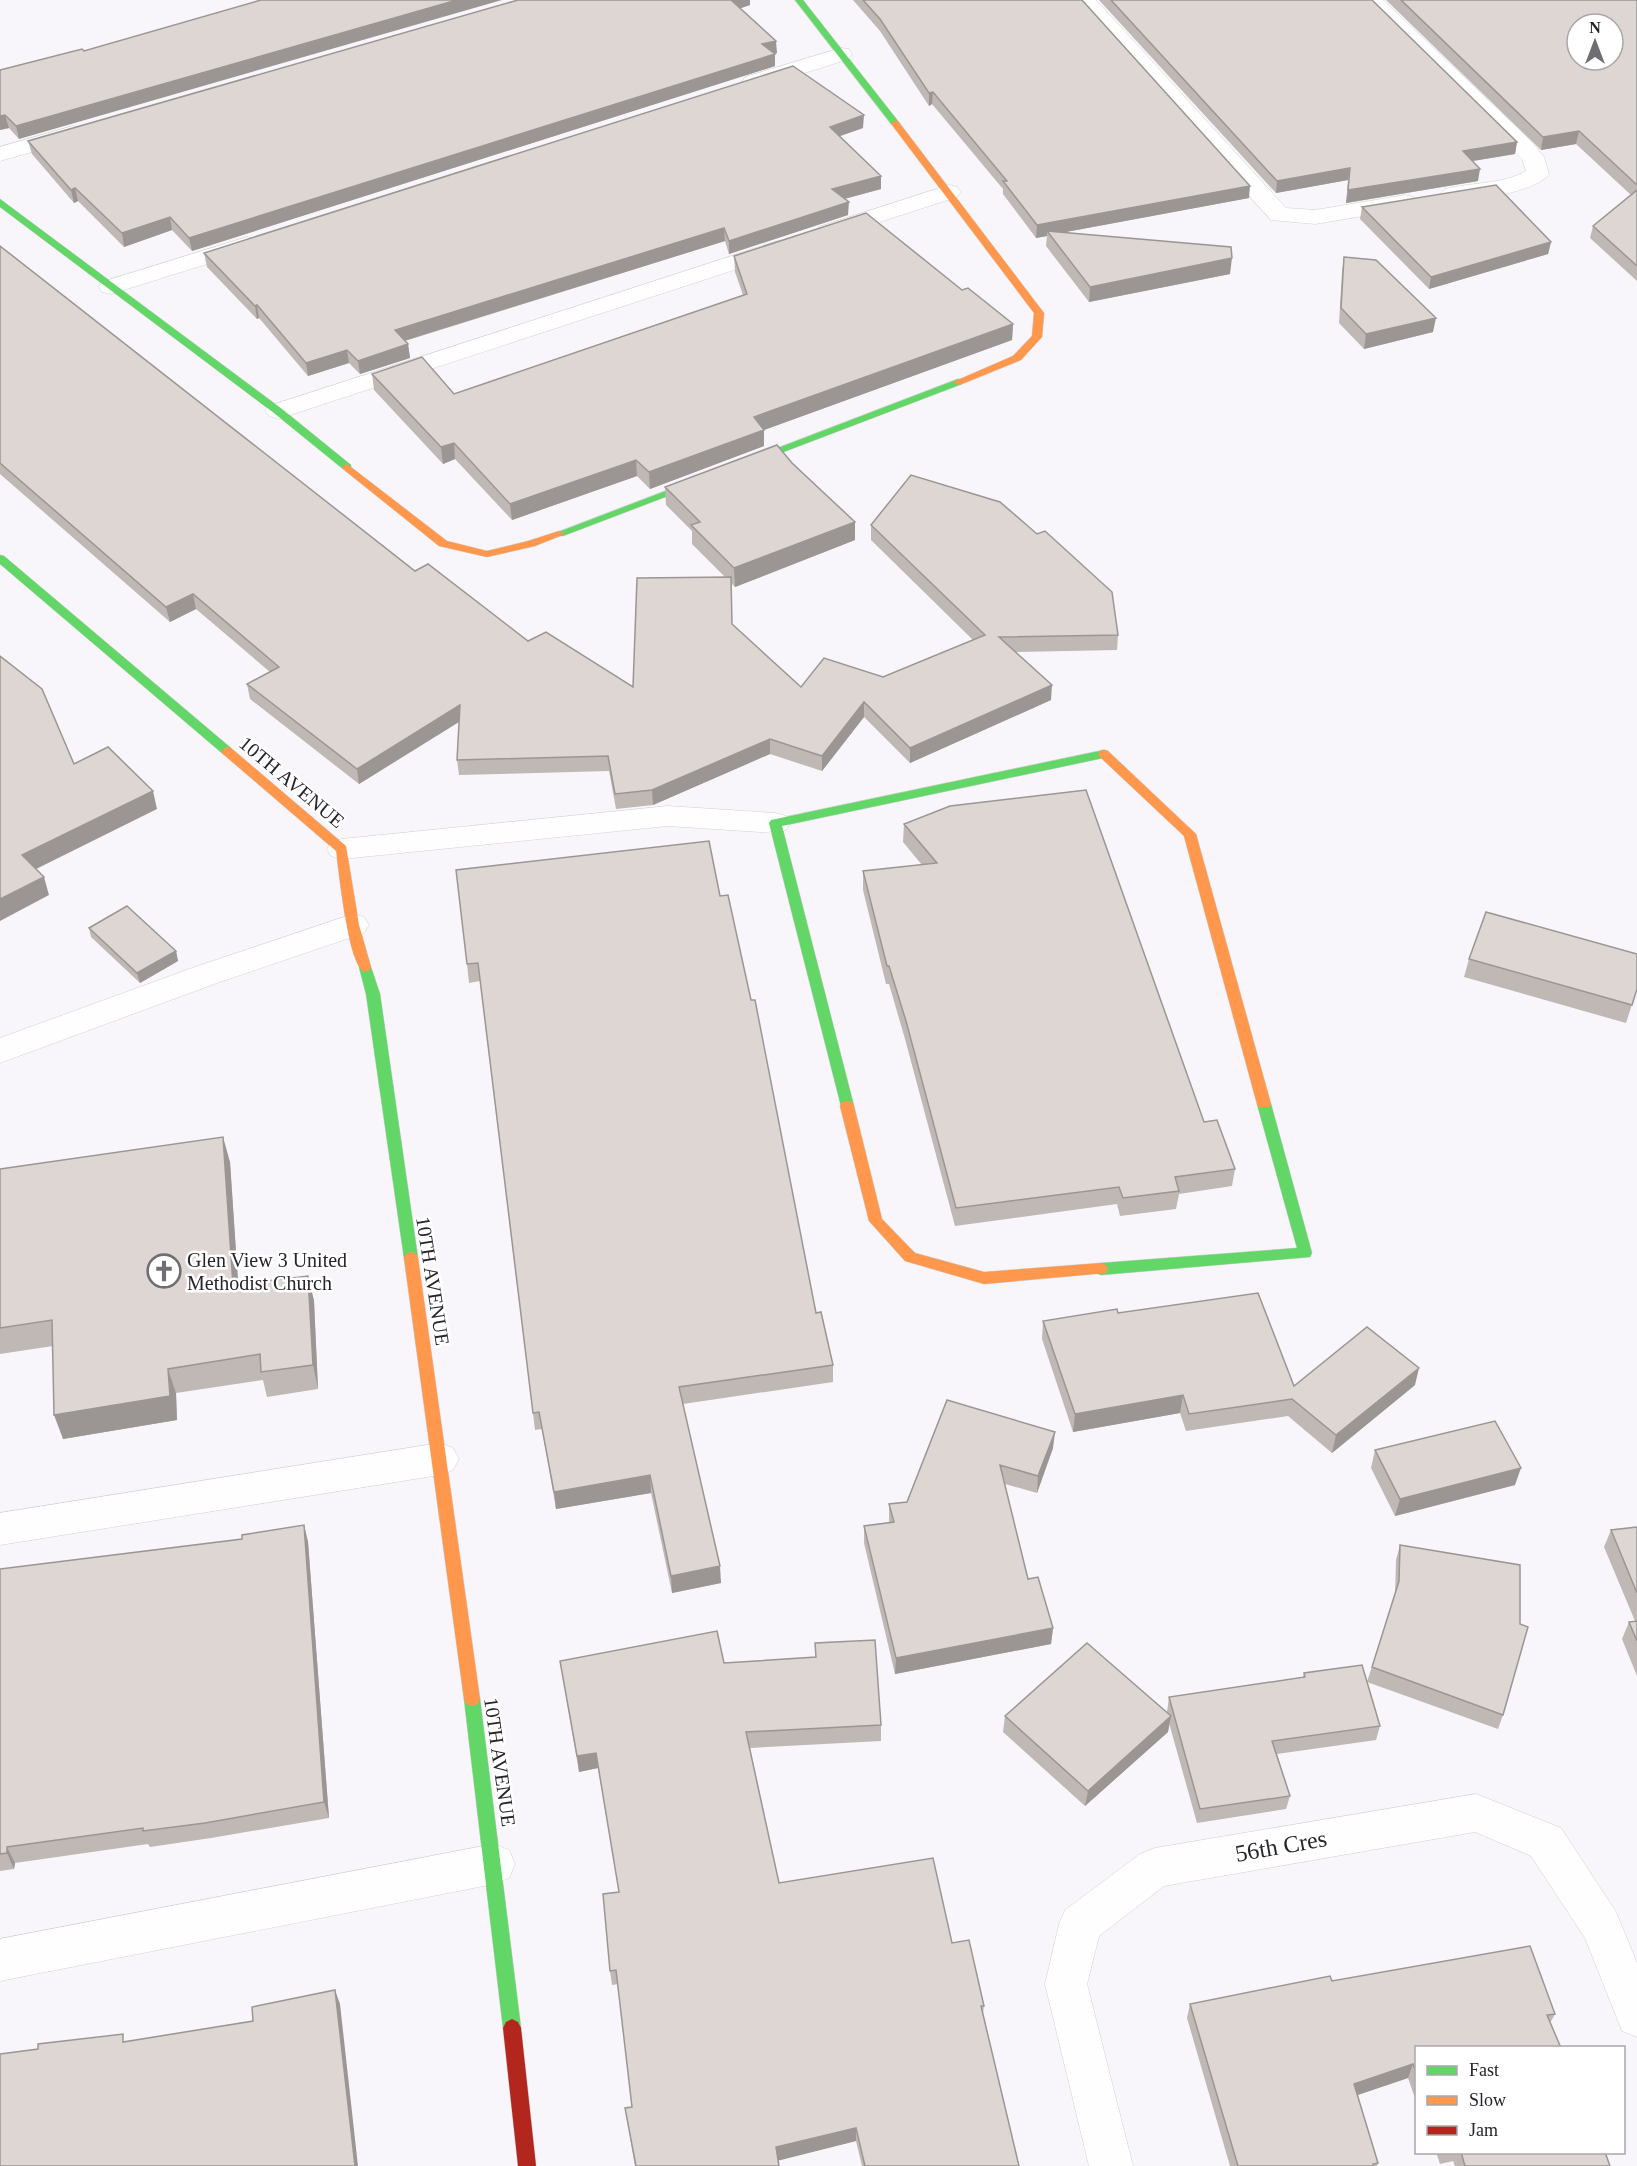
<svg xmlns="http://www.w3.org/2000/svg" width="1637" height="2166" font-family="'Times New Roman',serif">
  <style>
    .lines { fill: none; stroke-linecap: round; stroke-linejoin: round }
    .street-casing { stroke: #d2d0d4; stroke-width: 1 }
    .fast-casing { stroke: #d2d0d4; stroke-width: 1 }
    .slow-casing { stroke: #d2d0d4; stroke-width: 1 }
    .jam-casing { stroke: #d2d0d4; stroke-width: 1 }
    .street { fill: #fefefe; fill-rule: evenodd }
    .fast { fill: #63d668; fill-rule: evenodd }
    .slow { fill: #ff974d; fill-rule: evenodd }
    .jam { fill: #b3261e; fill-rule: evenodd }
    .wall { fill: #bfb8b5 }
    .shaded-wall { fill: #9b9694 }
    .building { fill: #ded6d3; stroke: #9b9694; stroke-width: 1.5; fill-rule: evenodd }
    .labels { text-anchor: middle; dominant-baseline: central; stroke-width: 5; stroke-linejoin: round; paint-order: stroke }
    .street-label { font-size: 20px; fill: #27242a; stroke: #fff }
    .poi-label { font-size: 20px; fill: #27242a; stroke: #fff; text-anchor: start }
    .near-street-label { font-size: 24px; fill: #27242a; stroke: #fff }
  </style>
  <rect width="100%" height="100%" fill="#f8f6fb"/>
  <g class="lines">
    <g class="street-casing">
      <path id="street" d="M1073,0H1096L1286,208L1315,210L1405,195L1413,197L1417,202L1413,207L1405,209L1315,224L1271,220Z
        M1360,0H1383L1531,141L1544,157L1549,174C1537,192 1466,204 1445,199L1441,194L1445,189C1472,182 1501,185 1526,171L1522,159Z
        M841,48L849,49L852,54L849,59L753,89L745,87L742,82L745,77Z
        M73,126L81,128L84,133L81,138L0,161V147Z
        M949,185L957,187L961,192L957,197L827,239L819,237L815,232L819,227Z
        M247,237L255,239L259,244L255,249L111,294L102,292L99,287L102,282Z
        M778,241L786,243L790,248L786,253L287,416L278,419L269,416L265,411L269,406Z
        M668,806L775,813L786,816L790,823L786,830L775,833L668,826L342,859L331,856L327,849L331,842L342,839Z
        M353,914L364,917L369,925L364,933L217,983L0,1063V1038L195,967Z
        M440,1443L453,1448L459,1459L453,1470L440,1475L0,1545V1513Z
        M1476,1794L1561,1828L1616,1912L1637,1963V2037L1622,2031L1585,1938L1531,1856L1475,1832L1164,1886L1099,1936L1087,1984L1133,2166H1089L1045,1984L1059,1924L1065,1910L1140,1854L1155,1848Z
        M494,1844L509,1850L515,1864L509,1878L494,1884L0,1981V1939Z"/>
    </g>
    <g class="fast-casing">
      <path id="fast" d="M795,0H803L898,121V125H892Z
        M0,199L282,409L351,465V469H343L274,413L0,207Z
        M958,379L962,380V384L563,536H555L553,534Z
        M0,555L4,556L231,748L233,751L231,754H223L0,564Z
        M1104,750L1108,751L1110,754L1108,757L782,826L854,1106L852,1110H842L769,823L771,820Z
        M365,962L371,967L380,994L418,1258L416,1262H406L404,1258L366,994L359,967Z
        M1264,1099L1271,1104L1312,1253L1310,1257L1101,1275L1096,1273L1094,1269L1096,1265L1101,1263L1297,1248L1257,1104Z
        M472,1692L478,1694L480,1699L521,2028L518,2034L512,2037L506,2034L503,2028L464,1699L466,1694Z"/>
    </g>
    <g class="slow-casing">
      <path id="slow" d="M892,121H898L1044,313L1042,337L1021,360L962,384L958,385L953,382L1013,356L1032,336L1034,313L892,125Z
        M347,464L447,541L487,551L528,541L559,531L565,534L535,546L487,557L439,546L343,469L342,467Z
        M227,747L231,748L346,846L359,925L371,967L370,970L365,972C348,967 339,870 336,851L223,754L221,751Z
        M1104,750L1108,751L1196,834L1271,1104L1269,1108H1259L1257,1104L1184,836L1100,757L1098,754L1100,751Z
        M847,1101L852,1102L854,1106L882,1219L915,1253L984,1272L1101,1263L1106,1265L1108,1269L1106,1273L984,1284L905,1261L869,1221L840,1106L842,1102Z
        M411,1252L416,1254L418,1258L480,1699L478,1704L472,1706L466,1704L464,1699L404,1258L406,1254Z"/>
    </g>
    <g class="jam-casing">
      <path id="jam" d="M512,2019L518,2022L521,2028L536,2166H518L503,2028L506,2022Z"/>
    </g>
    <use href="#street" class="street"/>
    <use href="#fast" class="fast"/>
    <use href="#slow" class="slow"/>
    <use href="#jam" class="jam"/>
  </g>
  <path class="wall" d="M518,0H750V5L740,8L777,53L775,54V66L192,251L172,230L124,247L78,201L74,203L32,154L28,141Z
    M853,0H1082L1249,198L1065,232L1230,274L1089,302L1046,246L1047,236L1036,238L1003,194V189L932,104L929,106L880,31Z
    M1099,0H1372L1517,142L1515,154L1473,161L1478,181L1346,203L1348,180L1276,193Z
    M1386,0H1637V281L1590,238L1593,226L1631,195L1576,144L1541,150Z
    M84,51L19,139L9,128L0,130V70Z
    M863,128L839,136L881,176V189L845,199L848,215L729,254L725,241L405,341L408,344L410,358L360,374L349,363L308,376L259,318L257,319L207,267L204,253Z
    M1362,207L1551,242L1548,254L1429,289L1360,219Z
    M0,246L415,571L528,641L633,687L725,577L692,544V531L666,505L665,487L792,463L855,522V540L735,587L731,583L732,624L801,687L883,677L973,640L871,540V525L1118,635L1117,650L1016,652L1051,700L910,763L864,717L822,771L770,754L653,805L616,809L609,771L459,775L457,760L459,722L359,784L250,699L247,684L270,672L196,609L170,622L0,474Z
    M734,256L962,290L1013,324L1012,340L764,430V446L650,489L637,476L512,520L455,459L443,464L374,390L372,374L454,394L743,295L735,272Z
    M1344,257L1433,332L1364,349L1339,323L1342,272Z
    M904,824L1204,1122L1235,1169L1232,1186L1179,1194L1176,1209L1120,1216L1117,1204L955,1226L905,1039L889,984H886L863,890V871L922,865L903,842Z
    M720,896L816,1313L833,1365V1382L683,1404L721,1583L672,1593L651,1493L556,1509L542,1429L535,1430L480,981L469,983L467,964Z
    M89,928L176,951L178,961L140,983L91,937Z
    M1469,959L1637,989L1626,1023L1464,977Z
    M230,1162L238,1284L308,1276L314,1301L318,1389L267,1397L263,1380L176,1393L177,1420L63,1439L53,1346L0,1354V1169Z
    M1118,1313L1294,1386L1415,1385L1332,1453L1288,1416L1186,1431L1180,1413L1073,1432L1042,1339L1043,1321Z
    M947,1400L1053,1448L1037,1493L1005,1484L1028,1579L1053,1628L1051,1644L895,1674L864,1543V1526L889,1523V1504L907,1502Z
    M1375,1450L1515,1485L1395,1516L1371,1468Z
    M304,1525L308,1542L329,1818L211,1838L150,1847L148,1844L15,1863L14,1869L0,1871V1569L242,1539Z
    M1637,1527V1676L1622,1639L1629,1622L1635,1621L1604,1547L1611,1530Z
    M1400,1545L1503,1715L1498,1729L1367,1682L1395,1595L1396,1560Z
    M815,1643L881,1725V1741L750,1748L779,1883L952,1943L984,2006L983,2013L1019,2166H862L856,2141L778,2160L779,2166H635L625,2108L632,2107L618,1984L612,1985L610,1971L619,1892L598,1768L579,1772L560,1661L724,1663L815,1657Z
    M1304,1673L1380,1726L1376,1740L1277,1754L1290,1796L1286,1809L1197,1823L1169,1723L1168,1732L1085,1806L1003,1732L1005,1716L1167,1712L1169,1697L1303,1677Z
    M1332,1981L1555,2014L1550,2023L1416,2048V2101L1408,2078L1357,2095L1378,2163L1377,2166H1230L1187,2018L1190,2004Z
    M1436,2152H1605L1610,2166H1455L1453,2161L1440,2164Z"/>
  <path class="shaded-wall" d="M457,0H502L19,139L16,126Z
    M730,0H750V5L730,12Z
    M776,41L777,53L762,57V44Z
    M775,54V66L192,251L189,238Z
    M933,92L932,104L929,106V93Z
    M5,115L9,128L0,130V116Z
    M864,115L863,128L829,140L830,127Z
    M1579,131L1576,144L1541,150L1543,137Z
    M1517,142L1515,154L1460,163L1463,151Z
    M1350,168L1348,180L1276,193L1277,181Z
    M1480,169L1478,181L1346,203L1348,190Z
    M881,176V189L832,202V189Z
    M1250,186L1249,198L1050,235L1047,231V236L1036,238L1037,225Z
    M75,188L78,201L74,203L71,190Z
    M849,202L848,215L729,254V241Z
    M170,217L172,230L124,247L122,233Z
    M724,228L725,241L397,343L395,330Z
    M1551,242L1548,254L1429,289L1431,277Z
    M1232,258L1230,274L1089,302L1090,287Z
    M257,305L259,318L257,319L255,306Z
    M1436,318L1433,332L1364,349L1366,334Z
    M1013,324L1012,340L764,430V446L650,489L649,472L754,417Z
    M408,344L410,358L360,374L358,361Z
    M347,350L349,363L308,376L306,363Z
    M454,443L455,459L443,464L441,447Z
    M636,460L637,476L512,520L510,504Z
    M855,522V540L735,587L734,568Z
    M193,594L196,609L170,622L166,607Z
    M1052,685L1051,700L910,763V748Z
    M864,702V717L822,771V756Z
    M460,705L462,720L359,784L357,769Z
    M770,739V754L653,805L652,790Z
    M153,791L157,809L28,873L22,855Z
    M44,877L49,895L0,921V899Z
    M176,951L178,961L140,983L137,973Z
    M223,1137L230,1162L240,1310L233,1285Z
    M308,1276L314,1301L318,1389L313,1365Z
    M1419,1368L1415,1385L1332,1453L1336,1435Z
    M168,1369L176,1393L177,1420L63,1439L54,1415Z
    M1183,1395L1180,1413L1073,1432L1075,1414Z
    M1055,1432L1053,1448L1037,1493L1038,1476Z
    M1521,1468L1515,1485L1395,1516L1400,1499Z
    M650,1475L651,1493L556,1509L554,1492Z
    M304,1525L308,1542L329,1818L324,1802Z
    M720,1566L721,1583L672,1593L671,1576Z
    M1053,1628L1051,1644L895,1674L896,1658Z
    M1171,1716L1168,1732L1085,1806L1088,1791Z
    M596,1753L598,1768L579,1772L577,1756Z
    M7,1847L15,1863L14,1869L7,1853Z
    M335,1990L340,2004L358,2166H355Z
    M1413,2064L1408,2078L1349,2098L1354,2084Z
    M856,2128V2141L777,2161L776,2147Z"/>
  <path class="building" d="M261,0H457L16,126L5,115L0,116V70L82,49L84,51Z
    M518,0H731L776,41L762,44L775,54L189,238L170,217L122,233L75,188L71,190L28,141Z
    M863,0H1082L1250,186L1037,225L1003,181H1007L933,92L929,93L880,19Z
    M1111,0H1372L1517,142L1463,151L1480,169L1348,190L1350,168L1277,181Z
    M1401,0H1637V185L1579,131L1543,137ZM1577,24H1613V60H1577Z
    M793,66L864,115L830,127L881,176L832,189L849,202L729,241L724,228L395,330L408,344L358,361L347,350L306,363L257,305L255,306L204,253Z
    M1496,185L1551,242L1431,277L1362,207Z
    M1637,190V266L1593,226Z
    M866,213L962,290L968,288L1013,324L754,417L764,430L649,472L636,460L510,504L454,443L441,447L372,374L422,357L454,394L747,294L734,256Z
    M1047,231L1231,247L1232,258L1090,287Z
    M0,246L415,571L428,564L528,641L546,632L633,687L637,578L731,577L732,624L801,687L824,658L883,677L985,635L871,525L911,475L1000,502L1037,534L1045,531L1112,592L1118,635L999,637L1052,685L910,748L864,702L822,756L770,739L652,790L615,794L608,756L457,760L460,705L357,769L247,684L279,667L193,594L166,607L0,463Z
    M1344,257L1376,260L1436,318L1366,334L1341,308Z
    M777,445L792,463L855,522L734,568L691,525L700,522L665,487Z
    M0,656L42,689L74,764L108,747L153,791L22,855L44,877L0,899Z
    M1086,790L1204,1122L1217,1120L1235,1169L1175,1177L1179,1191L1123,1198L1119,1187L956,1208L906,1021L889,966H887L863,871L937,863L904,824L950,806Z
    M709,841L720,896L728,895L751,1000H755L816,1313L821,1312L833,1365L679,1387L720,1566L671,1576L650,1475L554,1492L539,1412L533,1413L478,963L467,964L456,870Z
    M127,906L176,951L137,973L89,928Z
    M1486,912L1637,954V989L1632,1005L1469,959Z
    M223,1137L233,1285L308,1276L313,1365L261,1372L260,1354L168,1369L170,1396L54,1415L52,1320L0,1328V1169Z
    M1258,1293L1294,1386L1367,1327L1419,1368L1336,1435L1292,1399L1189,1414L1183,1395L1075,1414L1043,1321L1117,1309L1118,1313Z
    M947,1400L1055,1432L1038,1476L1000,1465L1028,1579L1038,1577L1053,1628L896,1658L864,1526L894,1522L889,1504L907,1502Z
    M1495,1421L1521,1468L1400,1499L1375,1450Z
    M304,1525L324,1802L205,1823L143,1831V1828L7,1847V1853L0,1854V1569L242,1539V1535Z
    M1637,1527V1593L1611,1530Z
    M1400,1545L1520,1565V1624L1528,1627L1503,1715L1372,1667L1399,1581Z
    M1637,1621V1641L1629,1622Z
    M717,1631L724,1663L816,1657L815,1643L875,1640L881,1725L746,1732L779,1883L933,1858L952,1943L969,1940L984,2006H981L1019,2166H865L856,2128L776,2147L779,2166H636L625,2108L632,2107L616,1970L610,1971L603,1894L619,1892L596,1753L577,1756L560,1661Z
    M1087,1643L1171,1716L1088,1791L1005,1716Z
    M1362,1665L1380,1726L1272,1741L1290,1796L1200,1809L1169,1697L1305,1677L1304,1673Z
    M1530,1946L1555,2014L1547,2015L1561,2048H1416V2072L1413,2064L1354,2084L1378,2163L1373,2164V2166H1238L1190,2004L1330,1976L1332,1981Z
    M335,1990L355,2166H0V2054L38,2049V2044L123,2034V2042L253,2021L252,2007Z
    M1461,2152H1605L1610,2166H1465Z"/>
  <defs>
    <g id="church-ring" transform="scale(1.725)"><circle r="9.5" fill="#fff" stroke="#706e73" stroke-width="1.5"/><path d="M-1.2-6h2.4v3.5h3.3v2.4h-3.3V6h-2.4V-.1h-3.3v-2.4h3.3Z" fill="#706e73"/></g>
  </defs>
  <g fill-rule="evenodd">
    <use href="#church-ring" x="164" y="1271"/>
  </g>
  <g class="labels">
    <g class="street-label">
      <text transform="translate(292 782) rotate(40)">10TH AVENUE</text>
      <text transform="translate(433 1281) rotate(81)">10TH AVENUE</text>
      <text transform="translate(500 1762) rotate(82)">10TH AVENUE</text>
    </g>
    <g class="poi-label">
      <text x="187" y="1260">Glen View 3 United<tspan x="187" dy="23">Methodist Church</tspan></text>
    </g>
    <g class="near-street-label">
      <text transform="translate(1281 1846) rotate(-10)">56th Cres</text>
    </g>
  </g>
  <rect x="1415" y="2046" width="210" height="108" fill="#ffffff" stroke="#a9a7aa" stroke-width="1.5"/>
  <rect x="1427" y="2066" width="30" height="9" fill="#63d668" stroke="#a9a7aa" stroke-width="1.5"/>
  <text x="1469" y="2076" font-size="18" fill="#27242a">Fast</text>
  <rect x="1427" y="2096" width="30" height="9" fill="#ff974d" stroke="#a9a7aa" stroke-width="1.5"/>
  <text x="1469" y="2106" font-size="18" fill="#27242a">Slow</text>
  <rect x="1427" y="2126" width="30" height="9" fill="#b3261e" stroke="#a9a7aa" stroke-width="1.5"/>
  <text x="1469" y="2136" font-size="18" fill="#27242a">Jam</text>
  <g transform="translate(1595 42)"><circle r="28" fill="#ffffff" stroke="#a9a7aa" stroke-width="1.5"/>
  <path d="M0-4.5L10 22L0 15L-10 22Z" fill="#706e73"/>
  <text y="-9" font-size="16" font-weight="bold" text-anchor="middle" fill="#27242a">N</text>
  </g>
</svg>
